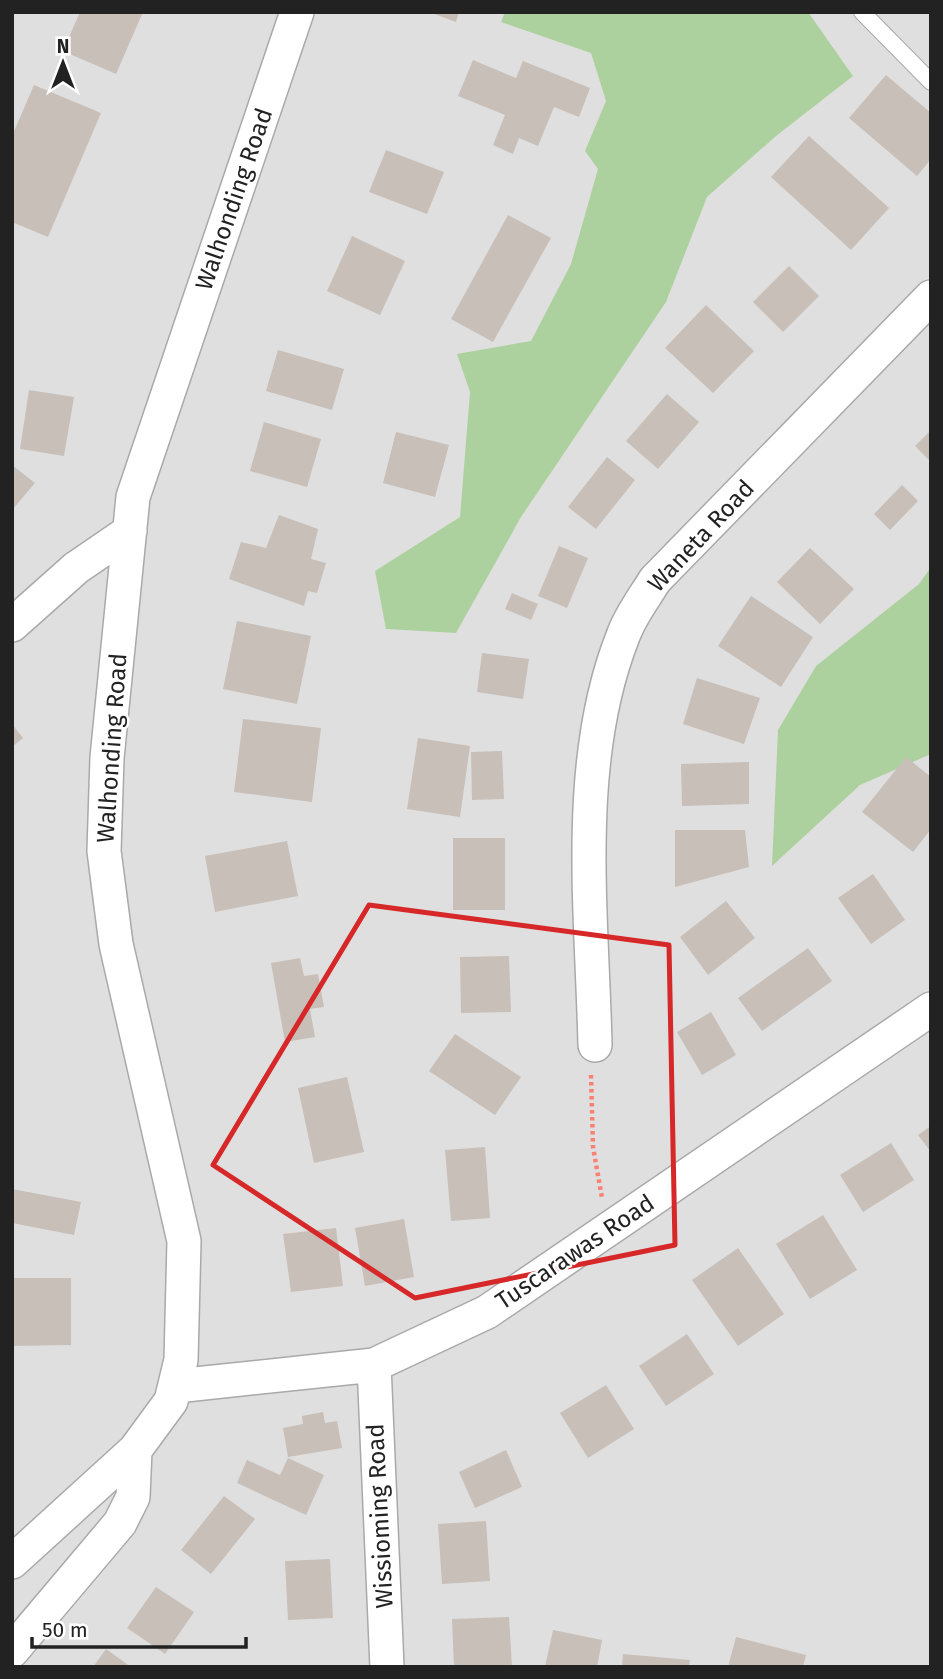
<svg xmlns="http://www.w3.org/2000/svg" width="943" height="1679" font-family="'Fira Sans',sans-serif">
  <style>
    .residential { fill: #e0dfdf }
    .forest { fill: #add19e }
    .building { fill: #c7bfb8 }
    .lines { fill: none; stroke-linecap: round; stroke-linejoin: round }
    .lane-casing { stroke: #a9a9a9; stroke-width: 18 }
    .street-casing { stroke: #a9a9a9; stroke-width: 36 }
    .path { stroke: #fa8072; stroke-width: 4.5; stroke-dasharray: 3.5 3.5; stroke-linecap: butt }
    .lane { stroke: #fff; stroke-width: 16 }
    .street { stroke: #fff; stroke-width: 33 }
    .marked { fill: none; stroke: #d62828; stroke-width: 5; stroke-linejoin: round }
    .labels { text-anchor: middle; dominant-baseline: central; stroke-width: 5; stroke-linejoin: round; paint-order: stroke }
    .street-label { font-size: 24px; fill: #222; stroke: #fff }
  </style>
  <rect width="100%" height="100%" fill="#f2efe9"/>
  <path class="residential" d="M12,12H931V1667H12Z"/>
  <path class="forest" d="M505,12H808L853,76L776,136L707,197L666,302L521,517L456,633L386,629L375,571L460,517L470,392L457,354L531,341L571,264L598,169L585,151L606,101L591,53L501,22Z
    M931,567V754L860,785L772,866L778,730L816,666L919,584Z"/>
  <path class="building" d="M80,12H143L116,74L63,51Z
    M429,12H459L456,22Z
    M473,60L516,78L523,61L590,88L579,117L554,107L538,146L519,138L513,154L493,145L505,115L458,96Z
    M886,75L931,113V159L917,176L849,118Z
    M34,85L101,113L48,237L12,222V136Z
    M809,136L889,208L851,250L771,177Z
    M386,150L444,172L427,214L369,192Z
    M508,215L551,238L493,342L451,319Z
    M352,236L405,261L380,315L327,291Z
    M789,266L819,296L783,332L753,302Z
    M706,305L754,351L713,393L665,348Z
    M278,350L344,369L332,410L266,391Z
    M29,390L74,397L64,456L20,449Z
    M667,394L699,422L658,469L626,441Z
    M264,422L321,439L307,487L250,471Z
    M931,430V462L915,446Z
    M396,432L449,445L435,497L383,483Z
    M607,457L635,480L596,529L568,507Z
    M12,465L35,483L12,510Z
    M902,485L918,501L890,530L874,514Z
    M279,515L318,529L311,559L326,563L317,593L308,591L304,606L229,579L241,542L266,548Z
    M559,546L588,558L567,608L538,596Z
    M810,548L854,589L820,624L777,582Z
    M512,593L538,604L531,620L505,609Z
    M751,596L813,637L781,687L718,646Z
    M237,621L311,636L297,704L223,689Z
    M482,653L529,659L523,699L477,692Z
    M697,678L760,698L744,744L683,724Z
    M243,719L321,728L312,802L234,792Z
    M12,724L23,738L12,747Z
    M418,738L470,746L460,817L407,809Z
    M502,751L504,799L472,800L471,752Z
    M906,757L931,777V829L913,852L862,812Z
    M749,762V804L682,806L681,764Z
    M675,830H745L749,867L675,887Z
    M453,838H505V910H453Z
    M287,841L298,896L215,912L205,856Z
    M873,874L905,920L871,944L838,898Z
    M726,901L755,938L708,975L680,937Z
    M808,948L832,981L762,1031L738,998Z
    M509,956L511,1012L461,1013L460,957Z
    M300,958L304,976L318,974L324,1007L310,1009L315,1037L285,1042L271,963Z
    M711,1012L736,1055L702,1075L677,1032Z
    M455,1034L521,1077L495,1115L429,1071Z
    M347,1077L364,1152L314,1163L298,1088Z
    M931,1126V1152L918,1135Z
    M891,1143L914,1180L863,1212L840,1175Z
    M485,1147L490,1218L451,1221L445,1150Z
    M12,1189L81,1202L74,1235L12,1223Z
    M823,1215L857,1270L810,1299L776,1244Z
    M404,1219L414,1277L365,1286L355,1228Z
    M336,1228L343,1286L291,1292L283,1234Z
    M738,1248L784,1314L738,1346L692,1280Z
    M12,1278H71V1345L12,1346Z
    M687,1334L714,1374L666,1406L639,1366Z
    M606,1385L634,1429L588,1458L560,1413Z
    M323,1412L325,1423L337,1421L342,1448L288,1457L283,1428L303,1424L302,1416Z
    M506,1450L522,1487L475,1508L459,1472Z
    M288,1458L324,1475L306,1515L237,1483L247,1460L280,1475Z
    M224,1496L255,1519L211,1574L181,1550Z
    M486,1521L490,1581L442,1584L438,1524Z
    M330,1559L333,1618L288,1620L285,1561Z
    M156,1587L194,1612L165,1654L127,1628Z
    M509,1617L512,1667H454L452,1619Z
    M553,1630L602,1640L597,1667H545Z
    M736,1637L806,1655L803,1667H728Z
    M106,1649L131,1667H93Z
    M623,1654L690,1660L689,1667H622Z"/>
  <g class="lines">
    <g class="lane-casing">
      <path id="lane" d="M862,12L931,82"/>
    </g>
    <g class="street-casing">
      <path id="street" d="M12,625L76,568L130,531
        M595,1045C592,911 573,762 623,636C630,616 644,598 655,580L931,297
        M374,1365L387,1667
        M176,1386L374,1365L487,1312L931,1009
        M12,1562L135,1450L171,1401L181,1360L184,1241L116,944L104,851L107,758L133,497L297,12
        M12,1651L120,1523L133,1497L135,1450"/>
    </g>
    <path class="path" d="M591,1075L593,1147L602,1198"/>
    <use href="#lane" class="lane"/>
    <use href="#street" class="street"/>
  </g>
  <path class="marked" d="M369,905L669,945L675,1245L415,1298L213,1165Z"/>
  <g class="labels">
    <g class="street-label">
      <text transform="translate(234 199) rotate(-71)">Walhonding Road</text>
      <text transform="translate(701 536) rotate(-47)">Waneta Road</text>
      <text transform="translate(112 748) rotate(-86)">Walhonding Road</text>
      <text transform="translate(575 1252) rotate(-34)">Tuscarawas Road</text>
      <text transform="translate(380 1516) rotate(-93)">Wissioming Road</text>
    </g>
  </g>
  <rect width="943" height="1679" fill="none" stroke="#222222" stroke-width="28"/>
  <g transform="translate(63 63)" stroke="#ffffff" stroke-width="5" paint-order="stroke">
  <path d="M0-5L12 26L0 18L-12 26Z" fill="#222222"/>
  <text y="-10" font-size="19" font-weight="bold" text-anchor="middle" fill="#222222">N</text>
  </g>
  <path d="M32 1637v10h214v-10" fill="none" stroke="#222222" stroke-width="3.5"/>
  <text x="42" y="1637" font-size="21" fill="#222222" stroke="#ffffff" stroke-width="5" paint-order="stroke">50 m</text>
</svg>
